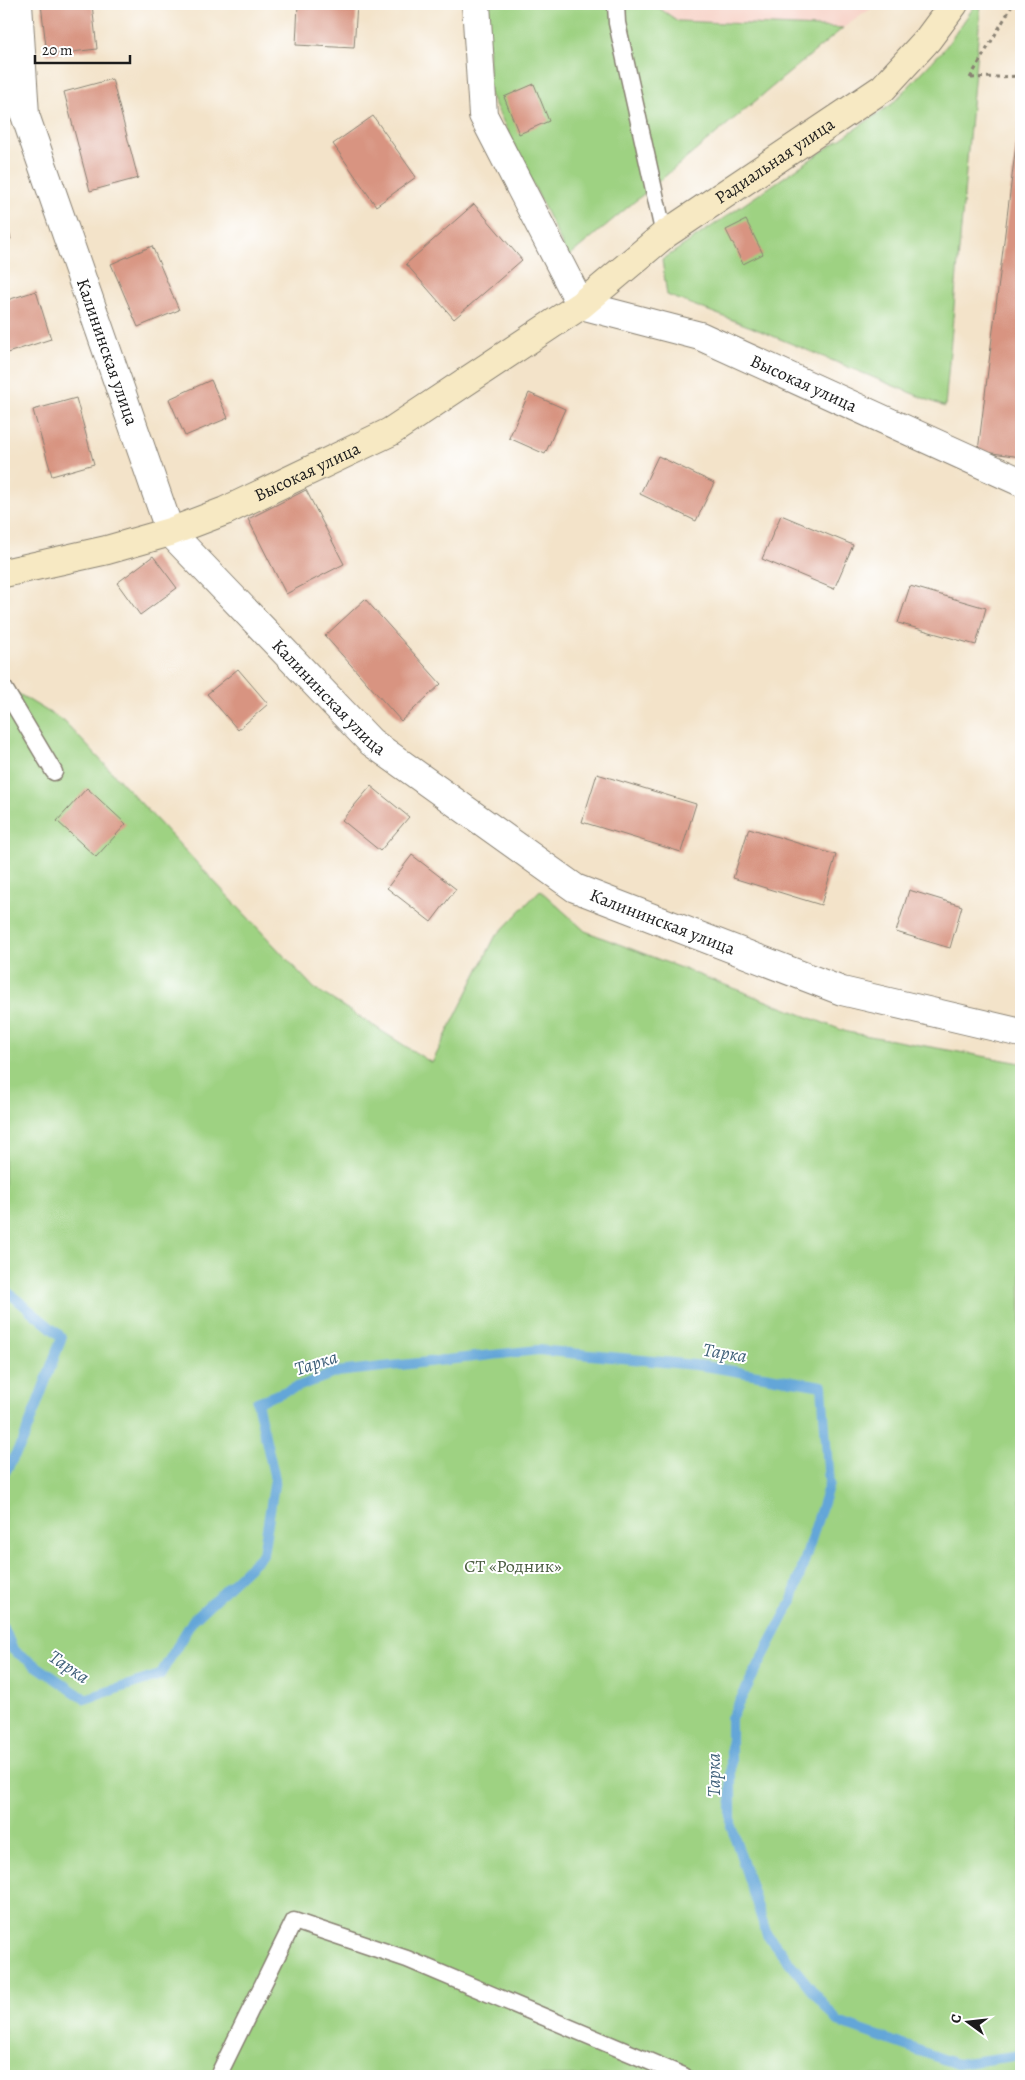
<svg xmlns="http://www.w3.org/2000/svg" width="1025" height="2080" font-family="Alegreya,serif">
  <style>
    .built { fill: #f7d1c6 }
    .green { fill: #9ed282; stroke: #5d774f }
    .lines { fill: none; stroke-linecap: round; stroke-linejoin: round }
    .stream { stroke: #63a6d8; stroke-width: 10 }
    .building { fill: #d89481 }
    .lane-casing { stroke: #888072; stroke-width: 19 }
    .street-casing { stroke: #888072; stroke-width: 30 }
    .secondary-casing { stroke: #888072; stroke-width: 30 }
    .path { stroke: #888072; stroke-width: 3; stroke-dasharray: 4 4; stroke-linecap: butt }
    .lane { stroke: #fff; stroke-width: 16 }
    .street { stroke: #fff; stroke-width: 28 }
    .secondary { stroke: #f7e9c3; stroke-width: 28 }
    .labels { text-anchor: middle; dominant-baseline: central; stroke-width: 4; stroke-linejoin: round; paint-order: stroke }
    .street-label { font-size: 18px; fill: #1c1c1c; stroke: #fff }
    .park-label { font-size: 18px; fill: #4a5c40; stroke: #fff }
    .water-label { font-size: 19px; font-style: italic; fill: #40617a; stroke: #fff }
  </style>
  <rect width="100%" height="100%" fill="#fff"/>
  <filter id="ink" filterUnits="userSpaceOnUse"><feTurbulence type="fractalNoise" baseFrequency=".02" numOctaves="2"/><feDisplacementMap in="SourceGraphic" scale="10" xChannelSelector="R" yChannelSelector="G"/><feConvolveMatrix kernelMatrix="1 2 1 2 8 2 1 2 1" color-interpolation-filters="sRGB"/></filter>
  <filter id="wash" filterUnits="userSpaceOnUse"><feTurbulence type="fractalNoise" baseFrequency=".0096" numOctaves="4" result="noise"/><feDisplacementMap in="SourceGraphic" scale="20" xChannelSelector="R" yChannelSelector="G"/><feGaussianBlur stdDeviation="1.12" result="paint"/><feColorMatrix in="noise" values="0 0 0 0 0 0 0 0 0 0 0 0 0 0 0 0 0 1.4 0 .05"/><feComposite in="paint" operator="in"/></filter>
  <g filter="url(#wash)">
    <rect width="100%" height="100%" fill="#f3e3c9"/>
    <path class="built" d="M653,4H878L843,28L678,21Z"/>
    <path class="green" d="M488,4H653L678,21L843,28L568,257L489,92Z
      M976,4H981L945,407L751,327L667,295L662,260L892,104L945,48Z
      M4,685L65,722L314,988L432,1063L495,937L540,890L585,931L847,1032L1021,1063V2076H4Z"/>
    <g class="lines">
      <path class="stream" d="M4,1289L62,1337L23,1441L4,1474
        M4,1628L13,1650L85,1699L160,1675L193,1620L263,1554L275,1479L257,1402L337,1372L538,1350L705,1366L822,1386L829,1484L791,1603L731,1718V1826L767,1935L838,2022L957,2064L1021,2055"/>
    </g>
    <g id="blocks">
      <path class="building" d="M41,4H92L97,49L47,55Z
        M298,4H357L354,48L296,45Z
        M112,79L138,178L90,191L64,92Z
        M534,84L549,121L519,134L504,97Z
        M373,116L416,177L376,206L333,144Z
        M1019,120H1021V457L978,451Z
        M474,204L522,260L454,319L406,264Z
        M4,216L11,239L4,242Z
        M746,220L763,254L743,264L726,230Z
        M152,246L179,310L138,327L111,264Z
        M36,291L51,339L4,354V301Z
        M211,380L228,418L185,436L169,399Z
        M529,393L565,409L545,454L509,438Z
        M76,398L94,464L52,476L33,410Z
        M658,456L714,483L696,521L640,494Z
        M306,490L344,564L286,594L248,519Z
        M781,515L853,545L834,589L762,559Z
        M153,556L177,588L140,615L117,583Z
        M910,586L986,608L976,645L898,623Z
        M365,599L441,684L401,721L325,636Z
        M238,669L268,704L238,730L207,694Z
        M597,774L696,804L681,852L582,822Z
        M371,786L409,817L380,851L342,820Z
        M87,788L126,824L96,857L57,821Z
        M749,828L836,855L821,905L733,878Z
        M412,855L456,889L431,922L387,888Z
        M909,890L962,906L950,948L896,932Z"/>
    </g>
  </g>
  <g filter="url(#ink)">
    <use href="#blocks" fill-opacity="0" stroke="#888072" stroke-width="1"/>
    <g class="lines">
      <g class="lane-casing">
        <path id="lane" d="M616,4L617,23L664,235
          M4,688L54,772
          M218,2076L294,1921L407,1959L684,2076"/>
      </g>
      <g class="street-casing">
        <g id="street">
          <path id="s1" d="M18,4L25,115L170,532L371,742L575,888L842,991L1021,1033"/>
          <path id="s2" d="M476,4L483,115L581,305L700,336L1021,482"/>
        </g>
      </g>
      <g class="secondary-casing">
        <g id="secondary">
          <path id="s3" d="M4,573L107,550L170,532L225,511L390,432L581,305L664,235L883,88L928,39L954,4"/>
        </g>
      </g>
      <path class="path" d="M970,78L1013,4
        M971,78L1021,76"/>
      <use href="#lane" class="lane"/>
      <use href="#street" class="street"/>
      <use href="#secondary" class="secondary"/>
    </g>
  </g>
  <g class="labels">
    <g class="street-label">
      <text stroke="none"><textPath href="#s3" startOffset="884">Радиальная улица</textPath></text>
      <text stroke="none"><textPath href="#s1" startOffset="362">Калининская улица</textPath></text>
      <text stroke="none"><textPath href="#s2" startOffset="562">Высокая улица</textPath></text>
      <text stroke="none"><textPath href="#s3" startOffset="321">Высокая улица</textPath></text>
      <text stroke="none"><textPath href="#s1" startOffset="782">Калининская улица</textPath></text>
      <text stroke="none"><textPath href="#s1" startOffset="1188">Калининская улица</textPath></text>
    </g>
    <g class="park-label">
      <text x="513" y="1566">СТ «Родник»</text>
    </g>
    <g class="water-label">
      <text transform="translate(725 1353) rotate(9)">Тарка</text>
      <text transform="translate(316 1363) rotate(-18)">Тарка</text>
      <text transform="translate(69 1667) rotate(34)">Тарка</text>
      <text transform="translate(714 1775) rotate(-90)">Тарка</text>
    </g>
  </g>
  <rect width="1025" height="2080" fill="none" stroke="#fff" stroke-width="20"/>
  <g transform="translate(968 2022) rotate(285)" stroke="#ffffff" stroke-width="4" paint-order="stroke">
  <path d="M0-4L9 19L0 12L-9 19Z" fill="#1c1c1c"/>
  <text y="-8" font-size="14" font-weight="bold" text-anchor="middle" fill="#1c1c1c">С</text>
  </g>
  <path d="M35 55v8h95v-8" fill="none" stroke="#1c1c1c" stroke-width="2.5"/>
  <text x="42" y="55" font-size="15" fill="#1c1c1c" stroke="#ffffff" stroke-width="4" paint-order="stroke">20 m</text>
</svg>
